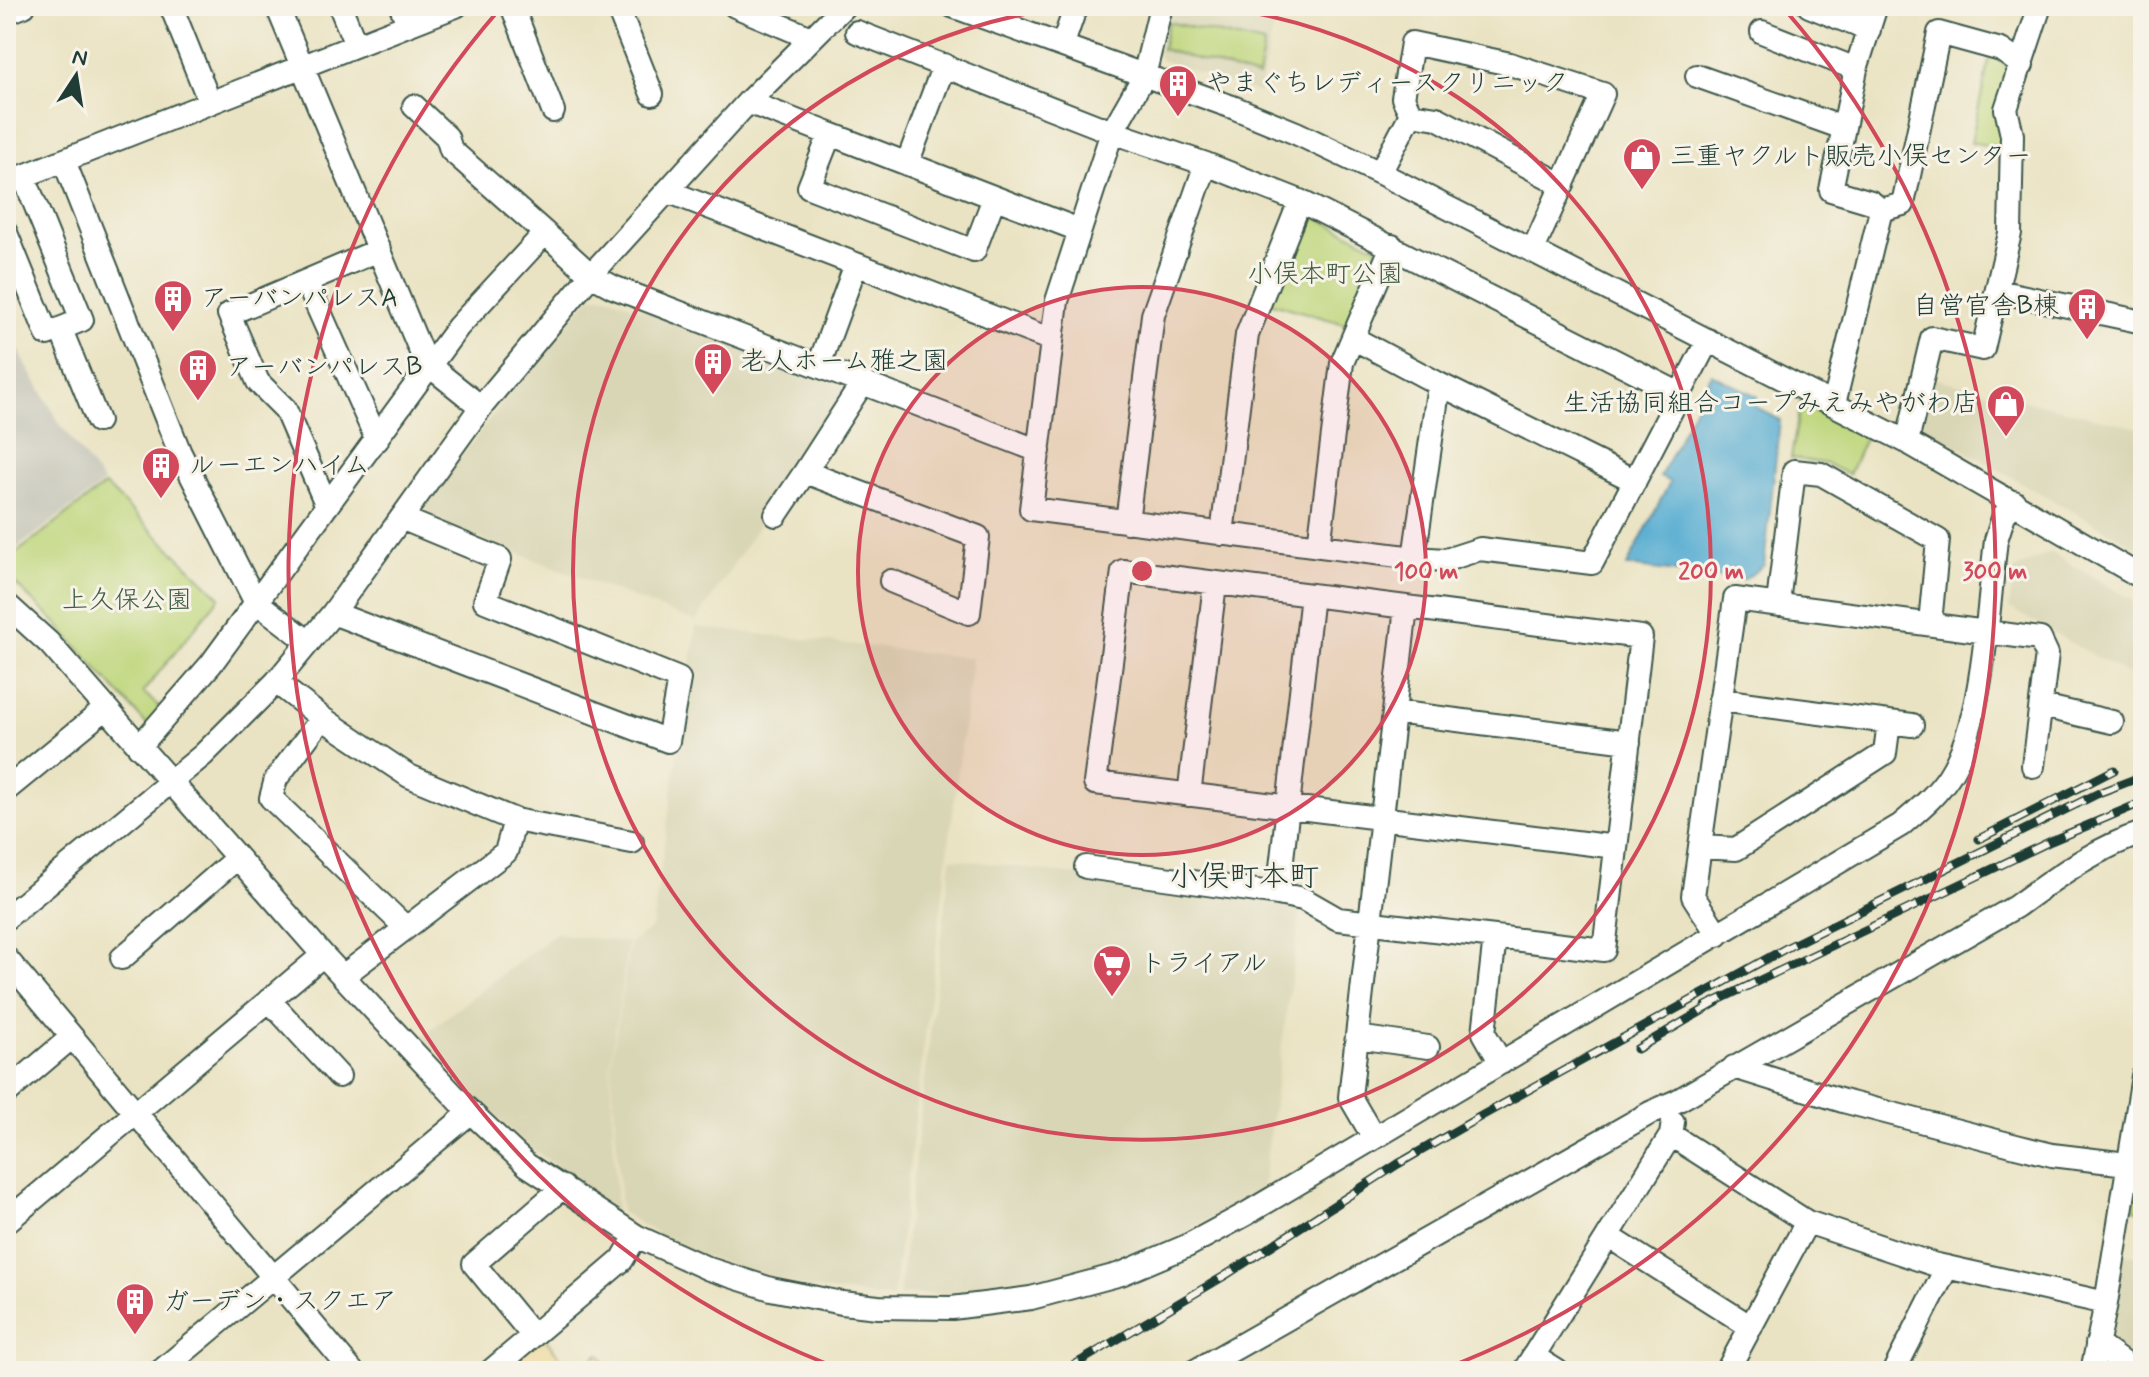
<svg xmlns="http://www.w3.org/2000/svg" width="2149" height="1377" font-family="Mynerve,'Klee One',sans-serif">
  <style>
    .built { fill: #d9d6b5 }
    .industrial { fill: #c5c5b8 }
    .green { fill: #bed67a; stroke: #6e8a57; stroke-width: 2 }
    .sand { fill: #eeda9e; stroke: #868c69; stroke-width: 2 }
    .water { fill: #55acd2; stroke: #3a7483; stroke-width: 2 }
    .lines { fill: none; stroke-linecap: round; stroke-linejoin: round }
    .minor-casing { stroke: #3d5649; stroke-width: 26 }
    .minor { stroke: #fff; stroke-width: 22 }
    .rail-casing { stroke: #1f3d34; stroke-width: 9 }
    .rail { stroke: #f7f3e8; stroke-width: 6; stroke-dasharray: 18; stroke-linecap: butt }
    .ring { fill: none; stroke: #d1495b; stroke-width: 4 }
    .labels { text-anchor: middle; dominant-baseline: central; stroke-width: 6; stroke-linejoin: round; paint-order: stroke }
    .poi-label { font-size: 26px; fill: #1f3d34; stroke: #f7f3e8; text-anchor: start }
    .park-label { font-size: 26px; fill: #3f5c42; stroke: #f7f3e8 }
    .quarter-label { font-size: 30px; fill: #1f3d34; stroke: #f7f3e8 }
    .centre { fill: #d1495b; stroke: #f7f3e8; stroke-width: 4 }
    .ring-label { font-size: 24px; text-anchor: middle; font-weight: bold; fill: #d1495b; stroke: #f7f3e8; stroke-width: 6; stroke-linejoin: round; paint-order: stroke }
  </style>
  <rect width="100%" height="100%" fill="#f7f3e8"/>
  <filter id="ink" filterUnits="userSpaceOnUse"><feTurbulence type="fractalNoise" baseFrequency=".0125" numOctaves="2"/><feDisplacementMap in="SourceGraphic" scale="16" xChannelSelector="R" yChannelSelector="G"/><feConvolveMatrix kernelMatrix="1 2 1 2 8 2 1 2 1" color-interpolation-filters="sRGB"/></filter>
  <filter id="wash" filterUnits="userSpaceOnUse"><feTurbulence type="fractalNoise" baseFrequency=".006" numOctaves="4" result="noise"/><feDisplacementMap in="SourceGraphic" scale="32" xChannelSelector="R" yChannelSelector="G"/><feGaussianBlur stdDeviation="1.8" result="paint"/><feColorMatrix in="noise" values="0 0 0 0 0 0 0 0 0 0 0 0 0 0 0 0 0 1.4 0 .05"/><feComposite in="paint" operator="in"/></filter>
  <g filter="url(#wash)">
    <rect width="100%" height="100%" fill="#eae3c3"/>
    <path class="built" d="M1168,6H1278L1259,93L1161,60L1157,54Z
      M608,296L848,388L696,622L429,519L425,504L514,388L590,297Z
      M1932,378L2143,429V551L1921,426Z
      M2050,552L2141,605L2143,683L2009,608L2014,570Z
      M696,627L972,658L893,1298L805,1288L684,1250L621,1212L611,1064L630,943L652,928Z
      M951,858L1301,906L1262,1190L1162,1246L1092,1270L1043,1283L958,1293L899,1295Z
      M556,933L628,943L610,1065L617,1211L588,1192L519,1138L479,1100L422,1036Z
      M2122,1253L2143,1257V1367L2106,1340Z"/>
    <path class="industrial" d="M6,317L23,359L60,424L104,483L6,556Z"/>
    <path class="green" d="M1168,22L1264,44L1258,77L1162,49Z
      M1990,55L2000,58L2009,73L2004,149L1971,142Z
      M1312,215L1377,247V260L1348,325L1269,302L1302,218Z
      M1801,400L1866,436L1849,475L1827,464L1791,458Z
      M105,485L220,597L143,692L163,710L148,726L54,621L6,575V561Z
      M2141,1157H2143V1211L2134,1209Z"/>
    <path class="sand" d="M543,1336L571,1371H531L518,1356Z
      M599,1354L611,1371H579Z"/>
    <path class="water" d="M1711,374L1757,396L1756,407L1780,420L1764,565L1744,580L1627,566L1670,482L1660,477Z"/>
  </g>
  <g filter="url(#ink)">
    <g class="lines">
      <g class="minor-casing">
        <path id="minor" d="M171,6L210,103
          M277,6L421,352L431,367L481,407
          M340,6L356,45
          M401,6L408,25
          M512,6L553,111
          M617,6L652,94
          M735,6L811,38
          M952,6L1235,108L1296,133L1380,173L1907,442L2143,578
          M1161,6L1144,76L1112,132L1057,301L1031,509L1414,558L1446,560L1480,549L1592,563L1708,340
          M1809,6L1869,30
          M6,13L24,6
          M857,32L1112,132L1206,164L1300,201L1680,394
          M1762,32L1856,69
          M1066,35L1076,6
          M1697,76L1843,128
          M748,102L830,134
          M414,106L447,137L451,150L545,233
          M1411,114L1437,118L1563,185
          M64,161L180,453L255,601L309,642
          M907,164L944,65
          M1380,173L1411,114L1403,98L1412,43L1510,64L1603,94L1533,250
          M6,183L456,6
          M667,191L1052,340
          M994,198L974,251L809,187L830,134L1079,230
          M1881,210L1903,204L1939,33L2001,50L2022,65
          M6,233L47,334L82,320L24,177
          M306,281L377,440
          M1997,291L2143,322
          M61,330L98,421
          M1353,338L1439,384
          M819,365L856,264
          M863,382L805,472L978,537L969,613L891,581
          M1834,404L1881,210L1871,202L1831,190L1856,69L1876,6
          M1907,442L1932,338L1983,349L2010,233L2012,135L2006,109L2040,6
          M327,506L285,409L258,382L229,314L379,250
          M776,515L805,472
          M1127,522L1153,315L1206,164
          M1222,534L1247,335L1300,201
          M1319,546L1342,363L1392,246
          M1414,558L1439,384L1635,481
          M1778,603L1794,471L1821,474L1938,540L1930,623
          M6,604L49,643L323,955L462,1104L527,1165L636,1236L709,1269L771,1289L842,1303L878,1307L952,1308L1031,1298L1121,1274L1187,1246L1246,1214L1901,825C1918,810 1936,796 1949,776C1984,723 1988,605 1996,540L2004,515L2014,502
          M1406,607L1123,571L1095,783L1616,847
          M333,613L668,741L679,679L485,601L500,559L401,518
          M276,682L322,718L409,776L515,820L632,842
          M1720,700L1912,725
          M2042,706L2112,722
          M1394,712L1629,742
          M322,718L276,779L271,798L406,928
          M139,747L211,664L458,327L545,233L591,275L613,287L1039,451
          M6,790L105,709
          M1189,795L1215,584
          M1700,847L1736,849L1885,753L1889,722
          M1086,867L1278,894L1303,899L1338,919L1495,937L1484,1033L1501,1063
          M1278,894L1312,595
          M6,918L203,755L276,682L333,613L481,407L591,275L748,102L844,6
          M1718,935L1693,896L1735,599L2040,639L2047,654L2033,766
          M6,958L352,1371
          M122,958L237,858
          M343,976L506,852L515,820
          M269,1000L339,1076
          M1357,1037L1428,1047
          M1734,1067L1843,1101L2016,1146L2052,1155L2127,1164
          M6,1093L72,1037
          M1671,1135L1807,1222L1933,1264L2106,1303
          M1374,1138L1350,1097L1406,607L1641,637L1604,950L1495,937
          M6,1222L323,955
          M1608,1236L1751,1327
          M533,1336L474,1264L563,1187
          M2097,1344L2134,1371
          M1533,1356L1557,1371
          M161,1371L471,1112
          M491,1371L622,1260L636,1236
          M1195,1371L1650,1113L1677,1101L2015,907C2054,879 2096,847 2143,833
          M1524,1371L1671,1135L1673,1122
          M1727,1371L1807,1222
          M1894,1371L1947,1267
          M2092,1371L2106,1303L2143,1076"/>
      </g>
      <use href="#minor" class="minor"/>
      <g class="rail-casing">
        <path id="rail" d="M1979,839L2114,770
          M1706,1006L2051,841L2143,802
          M1637,1049L1717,1002
          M1064,1371L1226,1275L1398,1164L1483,1115L1790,946L2101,792L2143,776"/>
      </g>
      <use href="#rail" class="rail"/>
    </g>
  </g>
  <circle cx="1142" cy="571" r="284" fill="#d1495b" fill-opacity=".12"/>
  <g class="ring">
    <circle cx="1142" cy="571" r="284"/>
    <path d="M1211 6A569 569 0 1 1 1073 6"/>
    <path d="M843 1370A853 853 0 0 1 498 11M1786 11A853 853 0 0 1 1441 1370"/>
  </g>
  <defs>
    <g id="building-pin" transform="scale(2)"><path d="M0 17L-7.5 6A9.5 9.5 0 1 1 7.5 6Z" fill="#d1495b" stroke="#f7f3e8"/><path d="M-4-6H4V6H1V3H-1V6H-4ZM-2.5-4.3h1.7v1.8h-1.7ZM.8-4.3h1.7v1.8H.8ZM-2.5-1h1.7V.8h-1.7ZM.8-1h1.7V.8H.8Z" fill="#fff"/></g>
    <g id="shop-pin" transform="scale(2)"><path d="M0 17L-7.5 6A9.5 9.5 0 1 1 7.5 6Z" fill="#d1495b" stroke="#f7f3e8"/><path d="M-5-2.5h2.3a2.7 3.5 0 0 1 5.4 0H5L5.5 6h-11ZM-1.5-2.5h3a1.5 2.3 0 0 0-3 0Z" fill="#fff"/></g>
    <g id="supermarket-pin" transform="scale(2)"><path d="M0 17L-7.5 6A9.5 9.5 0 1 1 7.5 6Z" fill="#d1495b" stroke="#f7f3e8"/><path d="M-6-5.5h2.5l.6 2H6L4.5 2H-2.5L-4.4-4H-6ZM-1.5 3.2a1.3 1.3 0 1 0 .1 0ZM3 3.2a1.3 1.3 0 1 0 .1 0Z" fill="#fff"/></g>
  </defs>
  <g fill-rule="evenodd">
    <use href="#building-pin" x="1178" y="84"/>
    <use href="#shop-pin" x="1642" y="157"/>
    <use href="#building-pin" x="173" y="299"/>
    <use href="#building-pin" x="2087" y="307"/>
    <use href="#building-pin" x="713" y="362"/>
    <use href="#building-pin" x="198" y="368"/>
    <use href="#shop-pin" x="2006" y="404"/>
    <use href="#building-pin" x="161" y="466"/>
    <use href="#supermarket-pin" x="1112" y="964"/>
    <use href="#building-pin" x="135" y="1302"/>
  </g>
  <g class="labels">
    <g class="poi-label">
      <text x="1206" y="84">やまぐちレディースクリニック</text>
      <text x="1670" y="157">三重ヤクルト販売小俣センター</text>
      <text x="201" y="299">アーバンパレスA</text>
      <text x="2059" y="307" text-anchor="end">自営官舎B棟</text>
      <text x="741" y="362">老人ホーム雅之園</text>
      <text x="226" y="368">アーバンパレスB</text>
      <text x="1978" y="404" text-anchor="end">生活協同組合コープみえみやがわ店</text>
      <text x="189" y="466">ルーエンハイム</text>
      <text x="1140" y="964">トライアル</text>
      <text x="163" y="1302">ガーデン・スクエア</text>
    </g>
    <g class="park-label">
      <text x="1325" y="275">小俣本町公園</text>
      <text x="127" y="601">上久保公園</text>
    </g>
    <g class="quarter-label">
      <text x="1244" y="877">小俣町本町</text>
    </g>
  </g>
  <circle cx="1142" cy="571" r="12" class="centre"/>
  <g class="ring-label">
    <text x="1426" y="579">100 m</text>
    <text x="1711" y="579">200 m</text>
    <text x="1995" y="579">300 m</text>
  </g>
  <rect width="2149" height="1377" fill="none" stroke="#f7f3e8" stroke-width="32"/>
  <g transform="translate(76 76) rotate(12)" stroke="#f7f3e8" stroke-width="6" paint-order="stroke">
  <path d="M0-6L14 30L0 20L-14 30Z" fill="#1f3d34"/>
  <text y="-12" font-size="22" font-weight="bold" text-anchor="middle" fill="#1f3d34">N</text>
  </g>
</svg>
